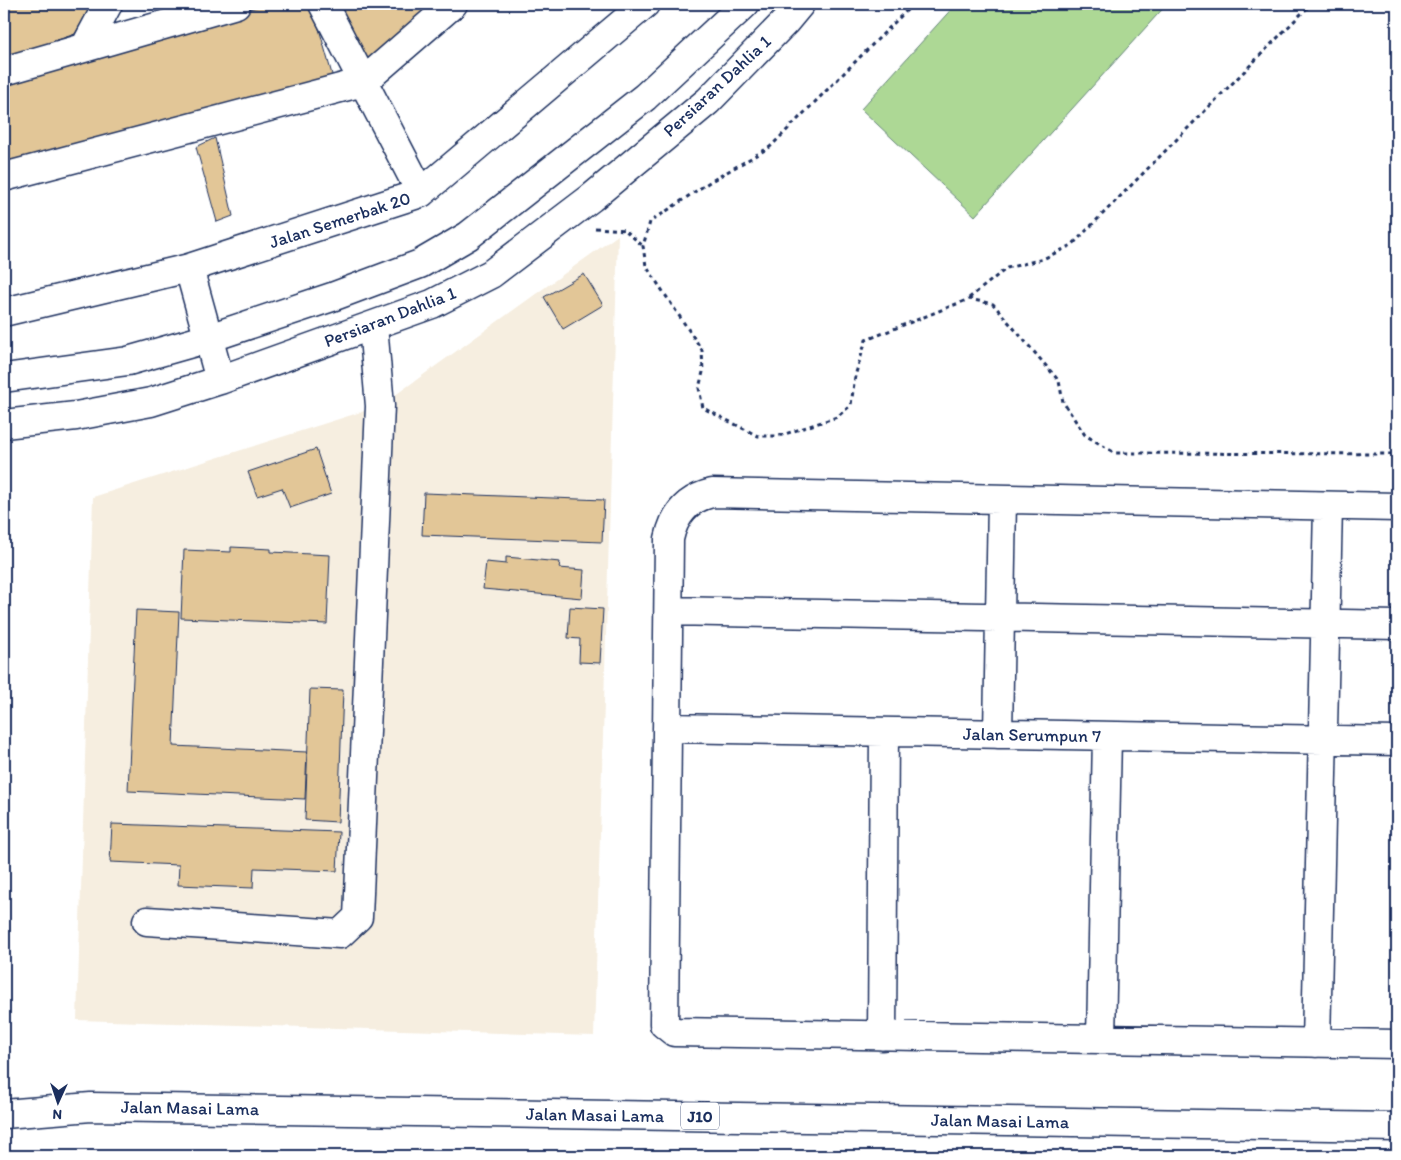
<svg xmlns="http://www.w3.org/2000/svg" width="1401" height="1160" font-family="Itim,sans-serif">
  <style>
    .built { fill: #f6eee0 }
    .green { fill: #add895; stroke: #64847a }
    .building { fill: #e2c697; stroke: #1b2f5e }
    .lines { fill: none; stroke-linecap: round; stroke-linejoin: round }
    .minor-casing { stroke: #1b2f5e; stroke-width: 31 }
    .major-casing { stroke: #1b2f5e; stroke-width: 31 }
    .path { stroke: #1b2f5e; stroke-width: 3; stroke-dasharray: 4 4; stroke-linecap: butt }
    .minor { stroke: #fff; stroke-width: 28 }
    .major { stroke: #fff; stroke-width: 28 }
    .labels { text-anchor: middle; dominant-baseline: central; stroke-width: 4.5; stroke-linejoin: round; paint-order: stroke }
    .shield { fill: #fff; stroke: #5f6d8e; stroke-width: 1 }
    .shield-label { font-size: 16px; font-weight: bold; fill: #1b2f5e }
    .street-label { font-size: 18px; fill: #1b2f5e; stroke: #fff }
  </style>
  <rect width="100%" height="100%" fill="#fff"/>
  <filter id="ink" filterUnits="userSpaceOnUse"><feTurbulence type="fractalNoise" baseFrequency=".02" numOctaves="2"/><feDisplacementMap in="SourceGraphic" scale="10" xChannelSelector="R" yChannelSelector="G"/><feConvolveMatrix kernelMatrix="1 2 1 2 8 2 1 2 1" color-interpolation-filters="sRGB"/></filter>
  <g filter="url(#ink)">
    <path class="built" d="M618,235L594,1036L77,1020L93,497L380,406Z"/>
    <path class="green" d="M956,4H1167L975,216L861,109Z"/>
    <path class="building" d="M5,4H92L75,34L4,59V7Z
      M267,4H312L333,78L4,167V81Z
      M332,4H437L365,65Z
      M215,138L233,216L217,222L196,147Z
      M584,274L603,305L563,329L544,297Z
      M316,449L331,494L290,508L282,488L257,496L248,472Z
      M424,493L604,500L602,542L422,535Z
      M231,547L271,549V552L330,555L327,624L181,618L184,550L231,552Z
      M506,557L560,562L559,568L584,570L582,598L483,589L486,562L506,564Z
      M570,607L603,609L600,663L579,662L580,639L568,638Z
      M136,610L179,612L173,746L307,752L305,799L128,791Z
      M310,689L343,690L338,822L305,820Z
      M112,824L339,832L337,871L254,868L253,888L178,885L179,865L110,862Z"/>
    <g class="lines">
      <g class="minor-casing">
        <path id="minor" d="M323,4L421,193
          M85,47L108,4
          M4,71L236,4
          M4,177L363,82L453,4
          M189,268L220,380
          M4,312L189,268L421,193L645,4
          M4,378L128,361L209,338L332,297L420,264L468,236L645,97L745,4
          M4,424L76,416L151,402L220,380L432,304L491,274L591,198L708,101L785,22L800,4
          M1397,507L712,493C687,499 674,515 669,539L664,1024L674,1032L1397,1044
          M669,611L1397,625
          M667,728L1397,741
          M998,734L1002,499
          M147,921L340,934L358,917L380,406L373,326
          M882,1036L884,732
          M1101,1039L1107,736
          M1316,1043L1328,506"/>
      </g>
      <g class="major-casing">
        <path id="major" d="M4,1114L91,1107L1397,1127"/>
      </g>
      <path class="path" d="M913,4L770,147L708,183L650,222L643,246L646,266L702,350L703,372L699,388L703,408L758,436H779L837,417L851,405L855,376L866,340L969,299L993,304L1059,381L1063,402L1085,435L1115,453L1397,454
        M595,228L625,230L643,246
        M969,298L1007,268L1043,259L1072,245L1311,4"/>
      <use href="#minor" class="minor"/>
      <use href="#major" class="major"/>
    </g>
  </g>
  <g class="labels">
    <rect class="shield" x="681" y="1102.5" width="38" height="27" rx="4"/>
    <g class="shield-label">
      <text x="700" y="1116">J10</text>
    </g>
    <g class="street-label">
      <text transform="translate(717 86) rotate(-43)">Persiaran Dahlia 1</text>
      <text transform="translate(340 220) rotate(-18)">Jalan Semerbak 20</text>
      <text transform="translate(390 317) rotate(-21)">Persiaran Dahlia 1</text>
      <text transform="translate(1032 735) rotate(1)">Jalan Serumpun 7</text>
      <text transform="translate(190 1108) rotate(1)">Jalan Masai Lama</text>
      <text transform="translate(595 1115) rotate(1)">Jalan Masai Lama</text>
      <text transform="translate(1000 1121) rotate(1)">Jalan Masai Lama</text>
    </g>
  </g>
  <rect width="1401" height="1160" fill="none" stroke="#fff" stroke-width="20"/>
  <rect x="10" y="10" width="1381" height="1140" fill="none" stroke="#1b2f5e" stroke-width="2" filter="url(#ink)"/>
  <g transform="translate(58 1102) rotate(183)" stroke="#ffffff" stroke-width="4" paint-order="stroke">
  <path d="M0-4L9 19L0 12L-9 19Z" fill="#1b2f5e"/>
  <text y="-8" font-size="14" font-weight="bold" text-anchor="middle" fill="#1b2f5e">N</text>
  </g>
</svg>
